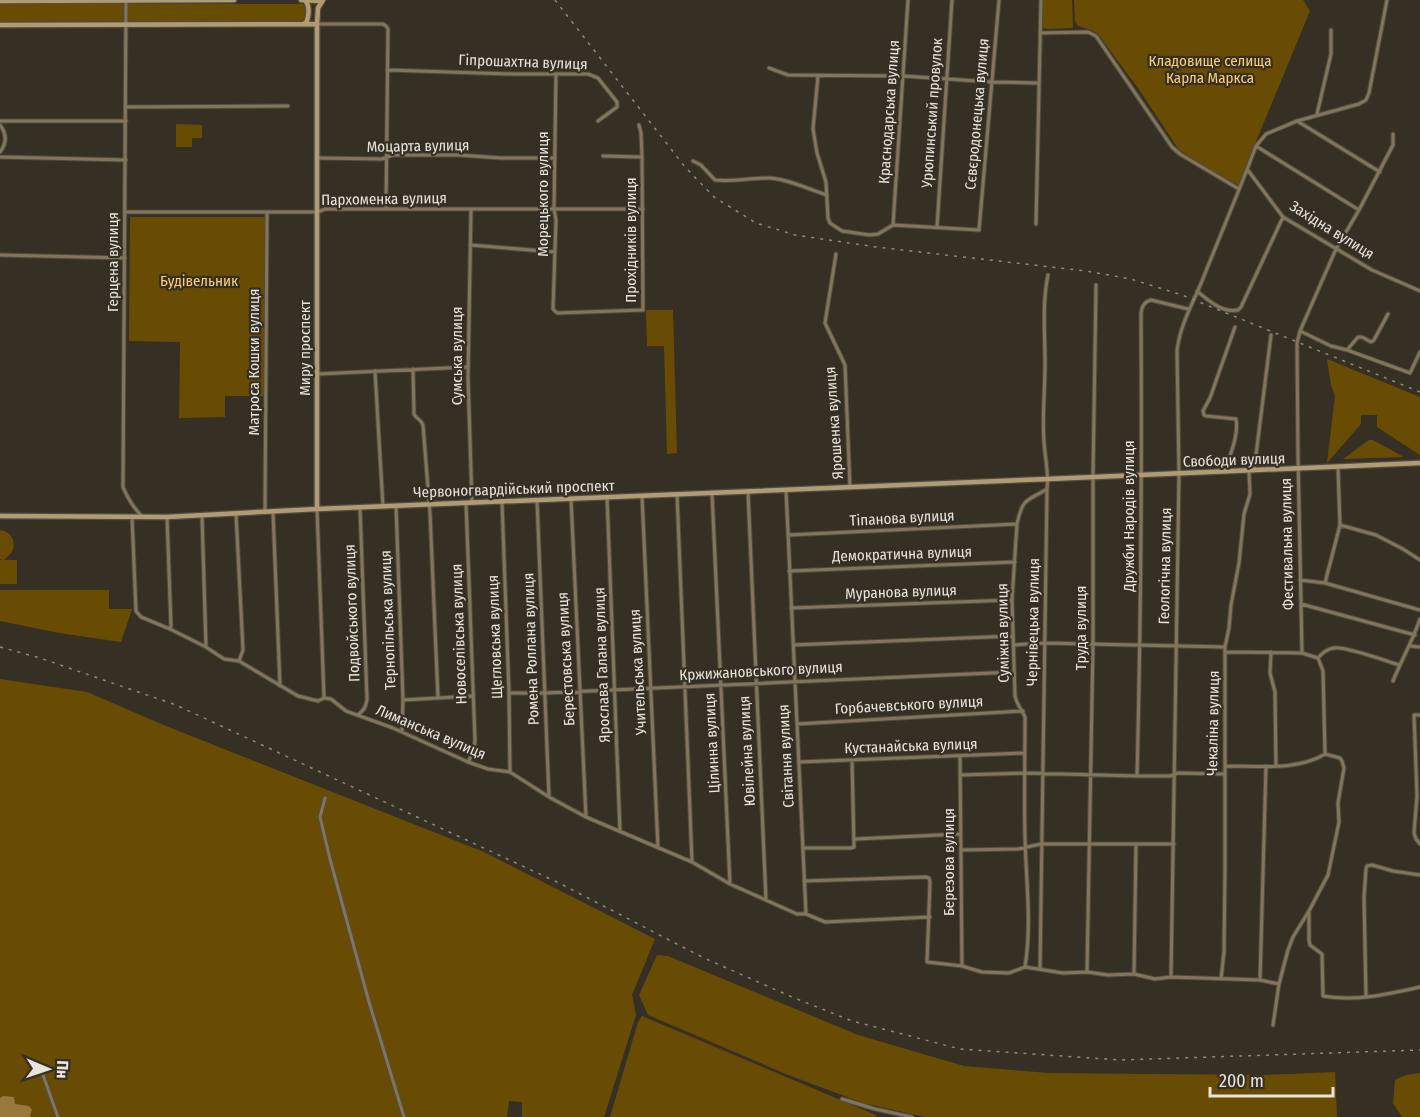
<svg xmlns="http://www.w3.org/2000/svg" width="1420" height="1117" font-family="'Fira Sans Condensed',sans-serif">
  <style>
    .green { fill: #694c04 }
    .water { fill: #98783b }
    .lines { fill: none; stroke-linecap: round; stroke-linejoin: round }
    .minor-casing { stroke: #524c41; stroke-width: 5 }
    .secondary-casing { stroke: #524c41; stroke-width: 7 }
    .minor { stroke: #82755c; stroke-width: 3 }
    .secondary { stroke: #b19b73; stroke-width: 4.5 }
    .rail { stroke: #908a81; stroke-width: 1.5; stroke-dasharray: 3 6; stroke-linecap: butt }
    .labels { text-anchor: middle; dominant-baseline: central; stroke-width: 4.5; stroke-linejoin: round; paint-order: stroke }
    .park-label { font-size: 15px; fill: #fdcf77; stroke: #362f24 }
    .street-label { font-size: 15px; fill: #e8e4dc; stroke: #362f24 }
  </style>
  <rect width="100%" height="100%" fill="#362f24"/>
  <path class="green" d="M1043,0H1072L1073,28L1046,29L1043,28Z
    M1074,0H1303L1310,11L1238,185L1205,167L1179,150L1140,91L1098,34L1091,30L1078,26L1075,21Z
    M0,4H303L306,8L305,18L302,21L0,22Z
    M176,124L202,125V138H192V147H176Z
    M130,217H265L264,396H225V417L179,418L180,342L129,341Z
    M646,310H673L677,453L667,454L664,346H647Z
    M1327,359L1420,397V455L1377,427V415H1361V424L1327,463L1335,396L1331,385Z
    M1369,440H1373L1404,457L1343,459Z
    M0,530C11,531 18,543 11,553C10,555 5,559 4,560H17V584H0V560H3L0,559Z
    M0,590H109V609H132L121,642L59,633L0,621Z
    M0,679L87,692L166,726L484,852L655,939L632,995L636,1015L604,1117H522V1102L509,1101L507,1117H0Z
    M657,955L668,956L858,1035L964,1066L1048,1073L1265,1075L1335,1072L1337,1117H925L863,1103L786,1074L648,1015L639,995Z
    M642,1016L876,1115L875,1117H610L638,1022Z
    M1420,1073V1117H1402L1393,1103L1395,1080L1406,1075Z"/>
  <path class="water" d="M3,1096L14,1097L15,1104L29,1106L32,1110L30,1115L31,1117H0V1098Z"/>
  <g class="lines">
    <g class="minor-casing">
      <path id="minor" d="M126,0L123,487C128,499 133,508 143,517
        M317,24H383L386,26L388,29L386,208
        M1040,33L1088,32L1096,36L1172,147L1180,154L1239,189
        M769,68L788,75L903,76L992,82L1039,83
        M387,70L513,74H588L598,78L617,102V107L598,121
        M556,74L554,209L556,220L553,309L557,313L643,310L642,157L603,156
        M818,76L813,129L817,153L826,182L828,218L830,223L842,231L870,235L878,234L893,225L979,230L999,0
        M127,107L288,106
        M1317,114L1331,54V30
        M0,121H126
        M1297,121L1380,172
        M0,125C7,134 7,143 0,152
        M639,125L641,133L642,157
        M1256,146L1359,210
        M0,157L126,160
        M318,158L382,159L393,155H458L501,158H555
        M693,161L701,165L715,180C733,182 750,178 768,178C786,178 810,190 827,195
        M1247,169L1283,217L1372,270L1420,291
        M471,209L468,377L472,503
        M126,212H318L325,209H643
        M1036,224L1041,0
        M893,225L908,0
        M937,227L952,0
        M470,245L555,252
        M836,254L825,323L845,365L850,487
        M0,255L125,258
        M1197,291C1209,301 1222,313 1238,310L1241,307L1283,217
        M1300,331L1331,346L1347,350L1410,373L1420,352
        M1347,350L1358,337H1362L1371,342L1374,340L1388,314
        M413,369L414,414C416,419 421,419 423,425L430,513L438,698
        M375,371L383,507
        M317,374L468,367
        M1225,471C1230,455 1239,435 1236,419L1206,416L1204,415L1203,411L1210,398L1235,327
        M1254,471L1271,335
        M786,490L806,914
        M748,492L766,900
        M712,493L730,884
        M677,494L692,861
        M642,496L658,848
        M607,497L620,831
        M571,499L586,817
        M537,500L549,797
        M502,502L509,693L510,772
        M466,503L475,740L474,751L468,762
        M396,506L403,700L402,732
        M317,509L324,698
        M265,512L267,213
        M273,512L280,686
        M236,514L243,650L239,661
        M202,516L206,647
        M132,517L136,611L141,617L170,629L206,647L224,659L239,661L298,696L318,701L324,698L331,699L346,711L393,728L468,762L488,769L510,772L549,797L586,817L692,862L730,884L797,914H806L825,922L930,917
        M167,517L171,626L170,629
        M1340,525L1376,535L1403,549L1420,560
        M788,535L1017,524
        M789,571L1015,562
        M1300,580L1325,583L1420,610
        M1325,583L1340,525L1338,468
        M1301,604L1415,635
        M791,608L1012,600
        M793,645L1013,636
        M1014,645L1044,643L1225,647
        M1410,646L1420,647
        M1226,652L1302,653L1318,658C1322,653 1327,649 1334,648C1345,646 1386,661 1399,665
        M1271,652L1270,673L1275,692L1276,766
        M1302,653L1298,455L1297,343L1300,331L1336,249L1359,210L1393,145V134
        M1318,658L1323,671L1325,754
        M1393,681C1402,659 1413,640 1420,619
        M509,693H545L1014,672
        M403,700L473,696
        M358,715C364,710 366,707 367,699L360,508
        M1420,715H1414L1417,796L1414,833L1416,839L1420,844
        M797,724L1023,711
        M960,757L962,966
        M799,762L1025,753
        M1226,766C1258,766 1297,771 1325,754L1340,758L1342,761L1344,768L1338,803L1339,822L1328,875L1309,911L1293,937L1288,950L1279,984L1273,1025
        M960,775L1025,773L1137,776H1170L1178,773L1225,774
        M1137,776C1141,622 1142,468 1141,313C1142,306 1144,302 1151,300L1188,309
        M325,798L320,817L330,859L369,1002L404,1117
        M855,839L961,834
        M803,848H851L854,847L852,760
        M961,850L1018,849L1041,844H1174
        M804,881L926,877L929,878L930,882L927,962L962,966L982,972L1009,973L1025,967L1063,973L1087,972L1108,975L1134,974L1155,979L1171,977L1260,980L1279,984
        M1309,912V940L1310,945L1322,954L1323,996C1355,1002 1389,994 1420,987
        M1025,967C1032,924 1026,881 1025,838C1024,798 1025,757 1025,717C1022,710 1017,705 1015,696L1012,600L1017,524C1023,497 1026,502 1047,489
        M1040,969L1047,489C1049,473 1045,458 1044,442C1042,416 1045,390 1045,363C1045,334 1042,304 1048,275
        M1087,972L1093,644V476L1096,285
        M1134,974L1136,844
        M1171,977L1179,474L1177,351C1180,325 1192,305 1202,281C1220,236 1239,191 1256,146L1266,134L1297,121L1359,104L1366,100L1369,93L1387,0
        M1221,979L1224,952L1225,869V647L1229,628L1231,605L1239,563L1244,514L1250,494L1249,471
        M1260,980L1266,766
        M1366,997L1364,897L1366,869L1367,866L1372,865L1393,871L1420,875
        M43,1075L58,1117
        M842,1099L875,1109L912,1117"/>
    </g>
    <g class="secondary-casing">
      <path id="secondary" d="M301,0L321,1
        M0,1L234,0
        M304,24L307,21C309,14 310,6 305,0
        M0,25L317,24
        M317,509V24L318,8L323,0
        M0,516L167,517L317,509L1048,479L1420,463"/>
    </g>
    <use href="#minor" class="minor"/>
    <use href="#secondary" class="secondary"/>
    <path class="rail" d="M555,0L685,167L714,197L756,223L795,235L876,247L1086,271L1131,279L1182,295L1420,392
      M0,647L40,658L176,705L559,883L704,958L792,997L852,1021L960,1049L1120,1060L1420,1050"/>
  </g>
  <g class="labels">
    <g class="park-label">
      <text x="1210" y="61">Кладовище селища<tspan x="1210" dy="17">Карла Маркса</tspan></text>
      <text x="199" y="281">Будівельник</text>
    </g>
    <g class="street-label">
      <text transform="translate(523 62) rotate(2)">Гіпрошахтна вулиця</text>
      <text transform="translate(889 112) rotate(-86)">Краснодарська вулиця</text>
      <text transform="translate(932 113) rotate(-86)">Урюпинський провулок</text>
      <text transform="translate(977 114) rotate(-85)">Сєвєродонецька вулиця</text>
      <text transform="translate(418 146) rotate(-1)">Моцарта вулиця</text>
      <text transform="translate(543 194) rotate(-90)">Морецького вулиця</text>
      <text transform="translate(384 199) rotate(-1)">Пархоменка вулиця</text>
      <text transform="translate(1332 230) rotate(32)">Західна вулиця</text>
      <text transform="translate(631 240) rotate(-90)">Прохідників вулиця</text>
      <text transform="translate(113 262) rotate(-90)">Герцена вулиця</text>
      <text transform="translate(305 348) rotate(-90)">Миру проспект</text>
      <text transform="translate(457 356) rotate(-90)">Сумська вулиця</text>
      <text transform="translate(254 362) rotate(-90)">Матроса Кошки вулиця</text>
      <text transform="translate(834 423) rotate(-94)">Ярошенка вулиця</text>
      <text transform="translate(1234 460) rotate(-2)">Свободи вулиця</text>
      <text transform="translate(514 489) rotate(-2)">Червоногвардійський проспект</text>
      <text transform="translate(1129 516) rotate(-90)">Дружби Народів вулиця</text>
      <text transform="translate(902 518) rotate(-3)">Тіпанова вулиця</text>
      <text transform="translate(1287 544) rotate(-91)">Фестивальна вулиця</text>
      <text transform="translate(902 554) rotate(-2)">Демократична вулиця</text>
      <text transform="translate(1165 566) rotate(-89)">Геологічна вулиця</text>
      <text transform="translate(901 592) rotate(-2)">Муранова вулиця</text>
      <text transform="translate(352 613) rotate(-92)">Подвойського вулиця</text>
      <text transform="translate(388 620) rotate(-92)">Тернопільська вулиця</text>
      <text transform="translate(1033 622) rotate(-89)">Чернівецька вулиця</text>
      <text transform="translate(1081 628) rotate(-90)">Труда вулиця</text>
      <text transform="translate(1003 633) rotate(-91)">Суміжна вулиця</text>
      <text transform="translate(459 634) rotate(-92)">Новоселівська вулиця</text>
      <text transform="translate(495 637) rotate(-92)">Щегловська вулиця</text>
      <text transform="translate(531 649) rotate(-92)">Ромена Роллана вулиця</text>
      <text transform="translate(566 659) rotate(-93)">Берестовська вулиця</text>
      <text transform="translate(602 665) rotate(-92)">Ярослава Галана вулиця</text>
      <text transform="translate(761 671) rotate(-3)">Кржижановського вулиця</text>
      <text transform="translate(638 672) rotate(-93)">Учительська вулиця</text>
      <text transform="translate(909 705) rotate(-3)">Горбачевського вулиця</text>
      <text transform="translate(1213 723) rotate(-89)">Чекаліна вулиця</text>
      <text transform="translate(431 732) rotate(23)">Лиманська вулиця</text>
      <text transform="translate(712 743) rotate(-93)">Цілинна вулиця</text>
      <text transform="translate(911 746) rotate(-2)">Кустанайська вулиця</text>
      <text transform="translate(747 751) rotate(-93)">Ювілейна вулиця</text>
      <text transform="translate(786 756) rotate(-93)">Світання вулиця</text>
      <text transform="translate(949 862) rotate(-90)">Березова вулиця</text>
    </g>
  </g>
  <g transform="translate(48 1069) rotate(92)" stroke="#362f24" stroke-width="4.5" paint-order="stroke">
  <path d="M0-4.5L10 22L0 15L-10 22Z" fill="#e8e4dc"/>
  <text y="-9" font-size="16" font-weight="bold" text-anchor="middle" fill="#e8e4dc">Пн</text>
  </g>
  <path d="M1210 1087v9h123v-9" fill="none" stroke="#e8e4dc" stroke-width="3"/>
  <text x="1219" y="1087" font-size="18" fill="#e8e4dc" stroke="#362f24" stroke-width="4.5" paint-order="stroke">200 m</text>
</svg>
